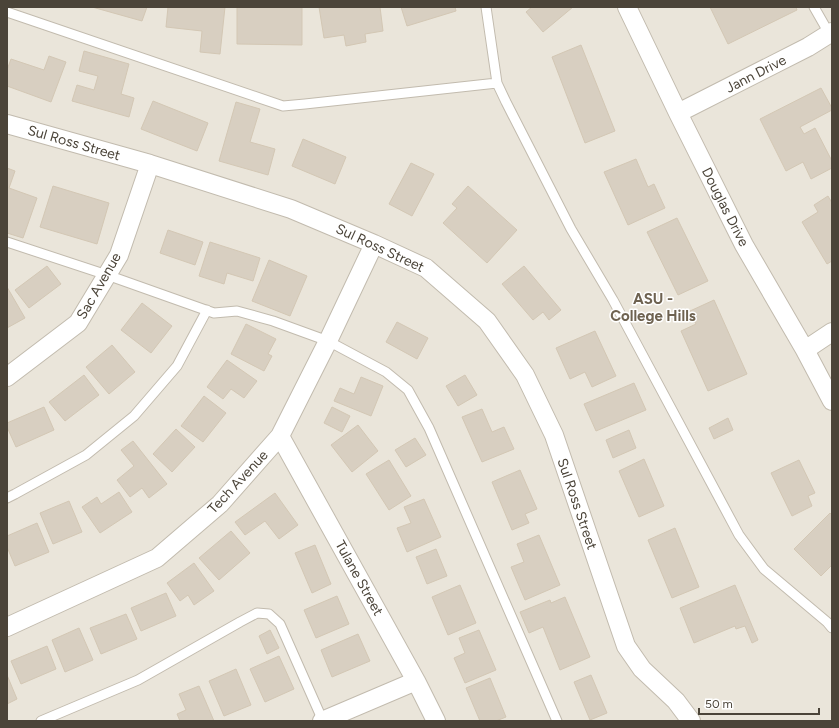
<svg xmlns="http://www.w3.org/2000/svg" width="839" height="728" font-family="Figtree,sans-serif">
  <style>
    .residential { fill: #eae5da }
    .building { fill: #d8cfc1; stroke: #d3c7b4 }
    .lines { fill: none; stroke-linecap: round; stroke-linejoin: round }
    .lane-casing { stroke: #c2bbae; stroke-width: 11 }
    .street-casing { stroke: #c2bbae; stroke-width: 20 }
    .lane { stroke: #fff; stroke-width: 9 }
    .street { stroke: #fff; stroke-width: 18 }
    .labels { text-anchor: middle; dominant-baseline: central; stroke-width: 3; stroke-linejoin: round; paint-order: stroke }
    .street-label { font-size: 14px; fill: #4b4439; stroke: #fff }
    .neighbourhood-label { font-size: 15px; font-weight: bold; fill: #6e6250; stroke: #fff }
  </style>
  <rect width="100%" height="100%" fill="#f6f3ec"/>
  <path class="residential" d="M7,7H832V721H7Z"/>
  <path class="building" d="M92,7H147L142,21Z
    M168,7H225L220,54L200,52L202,31L166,27Z
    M237,7H302V45L237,44Z
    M319,7H380L383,31L365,34L366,42L346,46L344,35L324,38Z
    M401,7H455L456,11L407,26Z
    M532,7H573L543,32L526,12Z
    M710,7H796L797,10L728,44Z
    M581,45L615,131L585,143L552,57Z
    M84,51L129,64L121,94L134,98L129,117L72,101L77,85L94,90L98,76L79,71Z
    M49,56L66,62L51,102L7,86V70L11,59L44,70Z
    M821,88L832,108V110L800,127L804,134L815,128L832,161V168L811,179L803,162L786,171L760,119Z
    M153,101L208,123L197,151L141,129Z
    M236,102L260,109L250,142L275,149L268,175L219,161Z
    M303,139L346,157L335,184L292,166Z
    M636,159L648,187L654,184L665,208L628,225L604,172Z
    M411,163L434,174L412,216L389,204Z
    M7,168L15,171L9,188L37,198L23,238L7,233Z
    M53,186L109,203L97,244L40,227Z
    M468,186L517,230L487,263L443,223L457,208L452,204Z
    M828,196L832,203V261L827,264L802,222L818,212L814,205Z
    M677,218L708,281L678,295L647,232Z
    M168,230L203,242L195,265L160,253Z
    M210,242L260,258L253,281L227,273L224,284L199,276Z
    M269,260L307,276L290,316L252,301Z
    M47,266L61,284L29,308L15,290Z
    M524,266L561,310L549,320L543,312L533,320L502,284Z
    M7,287L25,318L7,328Z
    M714,300L747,374L708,391L681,331L696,324L690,311Z
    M142,303L172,326L151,353L121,330Z
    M397,322L428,338L417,359L386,342Z
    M246,324L276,339L268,354L272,356L264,371L231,354Z
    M595,331L616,376L592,387L585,372L570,379L556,348Z
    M112,345L135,372L109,394L86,367Z
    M227,360L257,381L244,398L231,389L223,399L207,387Z
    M84,375L99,395L65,421L49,402Z
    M465,375L477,395L458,406L446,386Z
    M361,377L383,386L371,416L334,401L340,388L354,394Z
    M634,383L646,410L596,431L584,404Z
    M204,396L226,413L203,442L181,426Z
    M44,407L54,430L16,447L7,427V423Z
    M332,407L350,416L342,432L324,423Z
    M482,409L492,432L504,427L514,449L482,462L462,417Z
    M728,418L733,430L714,439L709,428Z
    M358,425L378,451L352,472L331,445Z
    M176,429L195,447L172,472L153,454Z
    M629,430L636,448L613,458L606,440Z
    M415,438L426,455L406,467L395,450Z
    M133,441L167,484L149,498L142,488L130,497L117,480L134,466L121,450Z
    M644,459L664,506L639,517L619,471Z
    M389,460L411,496L389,510L366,474Z
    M799,460L815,493L808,496L812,506L792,516L771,473Z
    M520,470L537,509L525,514L529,523L512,530L492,482Z
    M119,492L132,512L100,533L82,507L97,497L101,504Z
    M275,493L298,525L279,539L265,521L245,535L235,522Z
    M424,499L441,537L407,552L397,528L411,523L404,507Z
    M69,501L82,532L53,544L40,513Z
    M830,513L832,515V565L821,576L794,549Z
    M37,523L49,552L15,566L7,547V536Z
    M675,528L699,587L672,598L648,540Z
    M231,531L250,553L219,580L199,558Z
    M539,535L560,585L525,600L511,567L524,562L517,544Z
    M315,545L331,584L312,593L295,553Z
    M436,549L447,576L427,584L416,557Z
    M194,563L214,591L194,605L188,595L180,601L167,583Z
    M460,585L476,623L448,635L432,597Z
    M735,585L758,640L752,643L745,626L736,629L735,626L694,643L680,608Z
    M166,593L176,616L141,631L131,608Z
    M337,596L349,624L316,638L304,610Z
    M565,597L590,657L560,670L543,627L529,633L520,612L550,600L551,603Z
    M126,614L137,639L101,654L90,628Z
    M79,628L93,660L65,672L52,640Z
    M270,630L279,648L267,654L259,636Z
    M479,630L496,670L465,683L454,658L465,653L459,638Z
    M358,634L370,661L332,677L321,650Z
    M47,646L56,669L21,684L11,661Z
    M279,656L294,689L265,702L250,669Z
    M236,669L251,705L224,716L209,681Z
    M7,675L17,699L7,704Z
    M591,675L607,713L590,720L574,682Z
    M490,678L506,717L496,721H480L466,688Z
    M199,686L214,721H180L177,714L186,710L179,694Z"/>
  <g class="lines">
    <g class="lane-casing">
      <path id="lane" d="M486,7L497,83L506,102L571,229L613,300L739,535L764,569L827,622L832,628
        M814,7L830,35
        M7,12L283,106L305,104L497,83
        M7,242L107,275L214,313L237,311L273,321L328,341L386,372L408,390L429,428L557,721
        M7,498L15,494L86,455L134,416L177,366L207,310
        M41,721L138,680L240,622L257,613L269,614L280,624L323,721"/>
    </g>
    <g class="street-casing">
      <path id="street" d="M627,7L678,113L744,245L805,350L832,401
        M678,113L808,47L832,32
        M7,124L150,164L291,209L374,244L426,268L487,321L525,375L554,435L626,646L642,669L676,701L691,721
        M805,350L832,332
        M7,377L78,323L119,255L150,164
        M280,436L416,681L436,721
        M7,627L157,558L220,504L280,436L328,341L374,244
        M322,721L416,681"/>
    </g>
    <use href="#lane" class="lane"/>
    <use href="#street" class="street"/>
  </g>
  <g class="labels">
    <g class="street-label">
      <text transform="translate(756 74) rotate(-27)">Jann Drive</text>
      <text transform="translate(74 143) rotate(16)">Sul Ross Street</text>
      <text transform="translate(725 207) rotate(63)">Douglas Drive</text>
      <text transform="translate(380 248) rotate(25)">Sul Ross Street</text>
      <text transform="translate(99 286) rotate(-60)">Sac Avenue</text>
      <text transform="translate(238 482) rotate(-47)">Tech Avenue</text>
      <text transform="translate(577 504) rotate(71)">Sul Ross Street</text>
      <text transform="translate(359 578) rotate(61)">Tulane Street</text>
    </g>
    <g class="neighbourhood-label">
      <text x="653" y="299">ASU -<tspan x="653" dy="17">College Hills</tspan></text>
    </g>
  </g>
  <rect width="839" height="728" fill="none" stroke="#4b4439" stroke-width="16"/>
  <path d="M699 708v6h120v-6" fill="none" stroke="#4b4439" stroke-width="2"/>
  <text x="705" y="708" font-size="12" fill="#4b4439" stroke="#ffffff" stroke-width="3" paint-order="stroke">50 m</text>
</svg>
